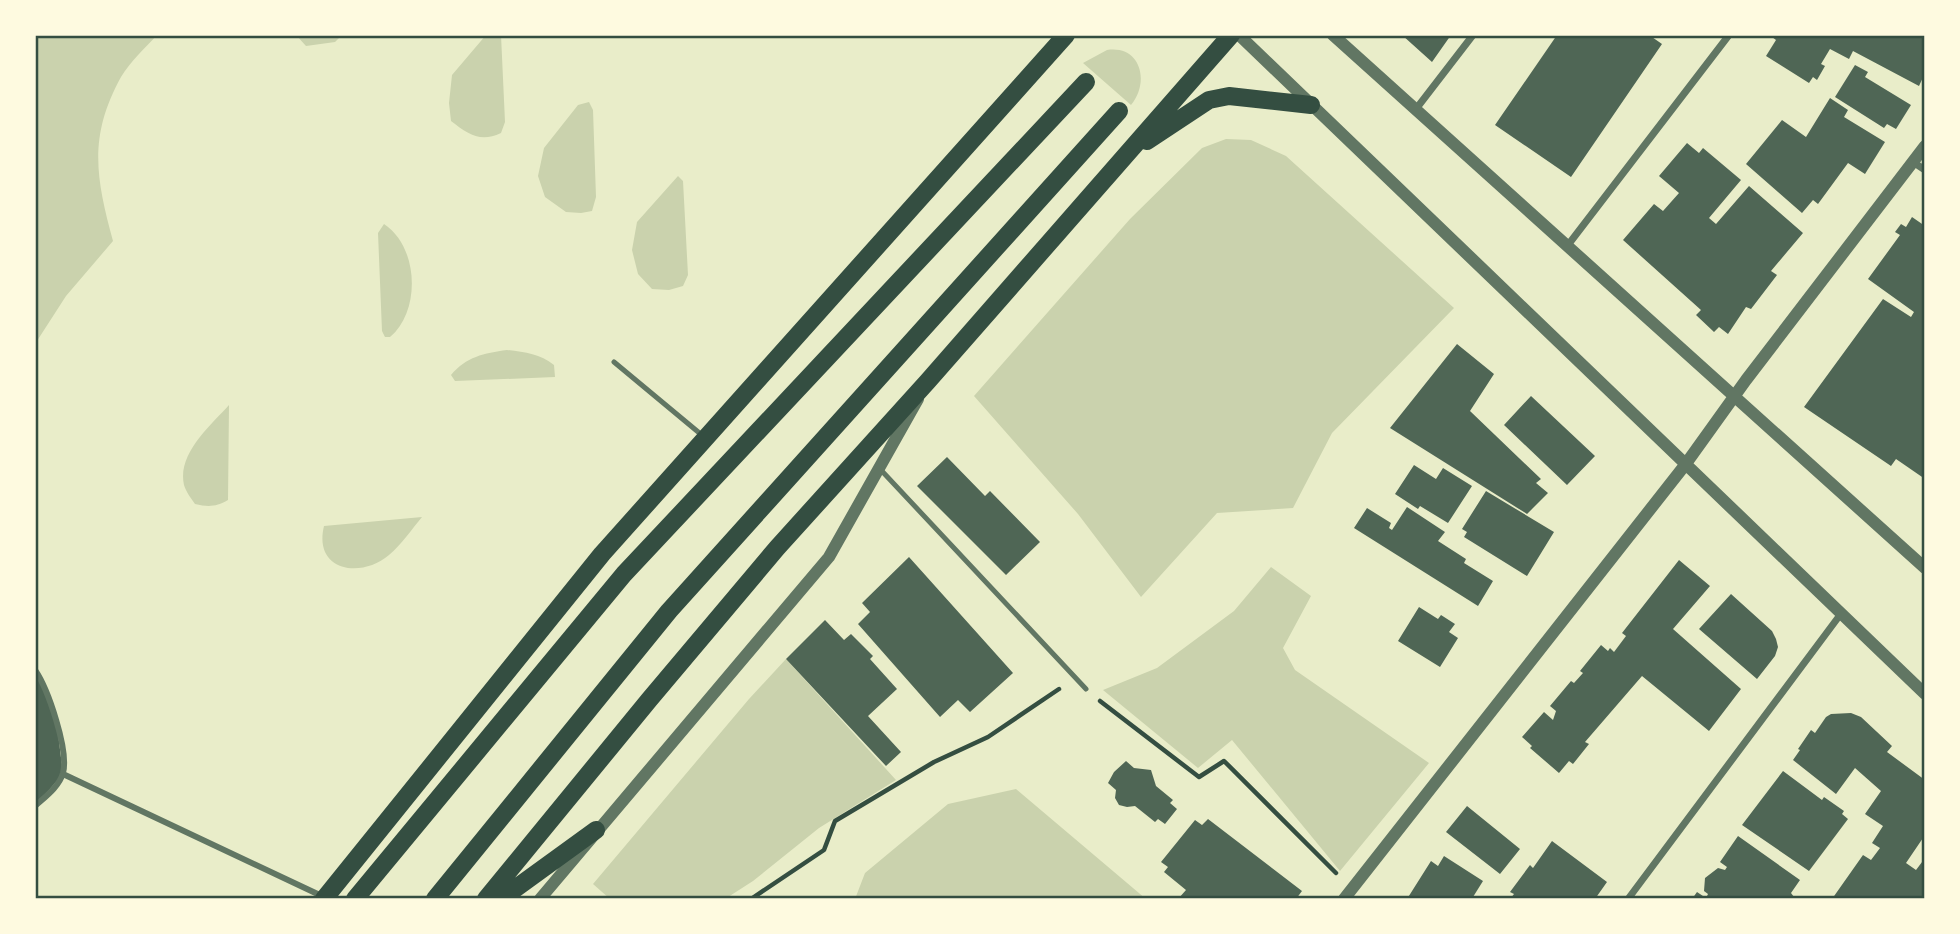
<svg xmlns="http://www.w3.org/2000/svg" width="1960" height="934" font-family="Commissioner,sans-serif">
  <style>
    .green { fill: #cad2ad }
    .building { fill: #4f6655 }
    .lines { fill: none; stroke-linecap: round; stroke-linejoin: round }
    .path { stroke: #344e41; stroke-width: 4.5 }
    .service { stroke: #617663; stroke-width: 5 }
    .pedestrian { stroke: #617663; stroke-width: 6 }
    .minor { stroke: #617663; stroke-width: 7 }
    .tertiary { stroke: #617663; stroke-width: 12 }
    .primary { stroke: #344e41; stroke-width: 18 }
    .neatline { fill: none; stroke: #344e41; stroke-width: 2.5 }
  </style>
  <rect width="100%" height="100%" fill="#e9edc9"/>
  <path class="green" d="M35,35H157C145,48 130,62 121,77C88,137 96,178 113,241L66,296L35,344Z
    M296,35H342L335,42L306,46Z
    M486,35H501L505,122L501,133C480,143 468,134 451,121L449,103L452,75Z
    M1107,50C1141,45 1150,82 1131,105L1083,63Z
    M589,102L593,110L596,197L592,211L581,213L566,212L545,197L538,176L544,148L578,105Z
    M1226,139L1251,140L1286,156L1454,308L1332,433L1293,508L1217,513L1141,597L1078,514L974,396L1130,219L1202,148Z
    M678,176L683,181L688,275L683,286L669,290L652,289L638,274L632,250L637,222Z
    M384,224C419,247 421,311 390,337H385L382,331L378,233Z
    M507,350C525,352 540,354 554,365L555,377L455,381L451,375C466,357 484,353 507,350Z
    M229,405L228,500C216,507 208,507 195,504C191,498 186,492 184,485C177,454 210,426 229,405Z
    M422,517C412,529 401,545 389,555C361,579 313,571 324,526Z
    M1271,567L1311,596L1283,648L1295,670L1429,763L1340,871L1232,740L1198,768L1103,690L1157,668L1234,611Z
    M786,659L896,780L819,828L753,881L725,899H610L593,884L749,699Z
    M1016,789L1146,899H855L865,873L948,804Z"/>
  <path class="building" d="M1402,35H1451L1432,62Z
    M1557,35H1649L1662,44L1571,177L1495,125Z
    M1773,35H1925V73L1919,86L1853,51L1849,59L1830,49L1821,64L1825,66L1817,80L1813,77L1809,83L1766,56L1776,40L1772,37Z
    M1855,65L1868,72L1865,77L1911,105L1896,129L1887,124L1884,128L1835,97Z
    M1830,98L1848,110L1844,117L1885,142L1865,174L1848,163L1818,204L1813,200L1802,213L1746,164L1782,120L1806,137Z
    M1687,143L1699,153L1703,148L1741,180L1709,218L1716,224L1749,186L1803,233L1771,271L1777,275L1751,309L1746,307L1728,334L1719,327L1714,332L1696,315L1701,310L1623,240L1654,204L1663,211L1679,193L1659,176Z
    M1912,217L1925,226V479L1896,459L1891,466L1804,407L1883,299L1911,317L1914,312L1868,279L1900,235L1895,232L1901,224L1906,227Z
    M1457,344L1494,374L1470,411L1541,479L1536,483L1548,493L1527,514L1390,428Z
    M1531,396L1595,456L1567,485L1504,425Z
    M947,457L985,496L990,491L1040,542L1006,575L917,486Z
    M1414,465L1436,479L1443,468L1472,486L1448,523L1420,506L1418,509L1395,494Z
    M1486,491L1554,532L1527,576L1464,537L1467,532L1462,529Z
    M1407,507L1445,532L1438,541L1466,559L1464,563L1493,581L1478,606L1354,528L1367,508L1391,523L1389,528L1392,530Z
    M909,557L1013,673L970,712L958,700L940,717L858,624L870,612L862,603Z
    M1679,560L1710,586L1673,629L1741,689L1709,731L1642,676L1585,742L1589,744L1573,764L1569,761L1559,773L1530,748L1532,746L1522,737L1544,712L1553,720L1556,711L1550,706L1571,681L1574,683L1583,673L1580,671L1601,645L1608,651L1610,648L1614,652L1626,636L1622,633Z
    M1731,594L1772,631L1776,639L1778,647L1775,656L1757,679L1699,629Z
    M1419,607L1438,619L1441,615L1455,624L1449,632L1458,638L1440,667L1398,641Z
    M825,620L844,640L851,634L873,656L870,659L897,689L868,716L901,752L886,766L786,659Z
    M35,670L56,717L63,774L35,806Z
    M1851,713L1861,717L1892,746L1887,752L1925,780V835L1906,863L1916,870L1925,858V899H1832L1863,855L1871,860L1880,848L1872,843L1883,826L1865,814L1881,791L1855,768L1836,794L1793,760L1800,750L1798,749L1811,730L1815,733L1826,717L1831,714Z
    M1126,761L1134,768L1151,770L1156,786L1173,800L1170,803L1177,809L1165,824L1158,819L1155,822L1135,806L1127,807L1119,805L1115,798L1116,790L1108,783L1114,772Z
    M1783,771L1822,800L1824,797L1844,811L1842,814L1848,819L1809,871L1742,825Z
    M1467,806L1520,849L1500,874L1446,832Z
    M1208,819L1302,891L1296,899H1178L1186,890L1164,872L1168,867L1161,862L1195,820L1202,825Z
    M1738,836L1800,880L1791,893L1794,897L1793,899H1692L1697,892L1706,898L1708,894L1704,891L1705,878L1718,868L1725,870L1727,867L1720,862Z
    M1552,841L1607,882L1595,899H1510L1514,894L1510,892L1530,865L1533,868Z
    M1444,856L1483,881L1473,897L1476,899H1407L1431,861L1438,866Z"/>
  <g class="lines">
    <path class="path" d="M1100,701L1199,777L1224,761L1336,873
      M751,899L824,850L835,821L934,762L988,737L1059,689"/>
    <path class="service" d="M614,362L703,436
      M880,469L1086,689"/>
    <path class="pedestrian" d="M35,670C48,689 69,750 63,773C59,787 45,797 35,806
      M63,774L324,897"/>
    <path class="minor" d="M1416,109L1473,35
      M1913,162L1925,170
      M1568,245L1729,35
      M1628,899L1840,615"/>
    <path class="tertiary" d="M1239,35L1925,694
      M1333,35L1925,568
      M540,899L829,557L918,399
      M1344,899L1685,465L1746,380L1925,146"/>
    <path class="primary" d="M1147,141L1209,100L1229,96L1311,105
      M324,899L602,554L1066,35
      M355,899L624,574L1086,82
      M435,899L669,611L1119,111
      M486,899L649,700L777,548L928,381L1231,35
      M501,899L596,830"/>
  </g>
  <rect width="1960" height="934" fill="none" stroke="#fefae0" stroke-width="74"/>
  <rect x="37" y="37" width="1886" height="860" class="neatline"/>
</svg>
